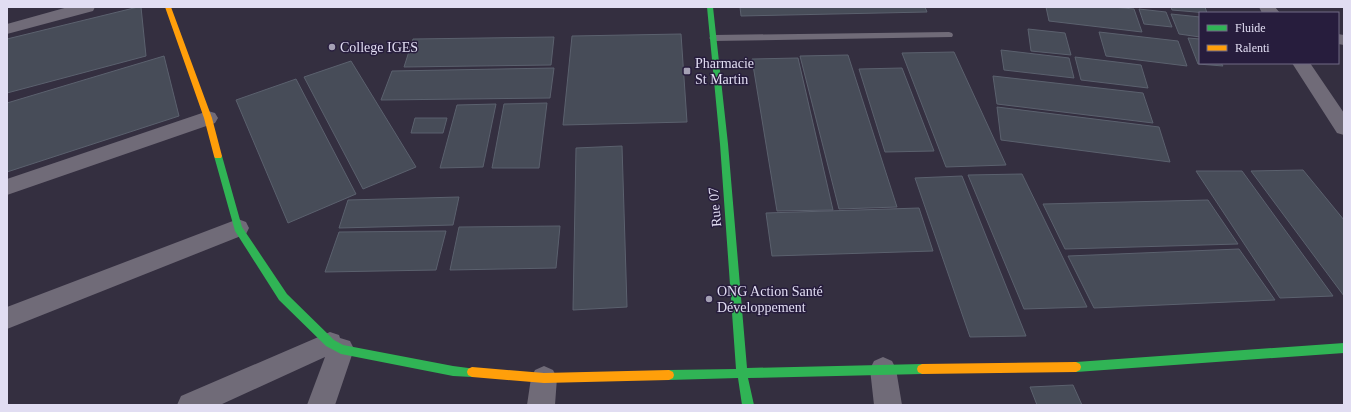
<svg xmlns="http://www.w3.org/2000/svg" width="1351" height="412" font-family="Georgia,serif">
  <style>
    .building { fill: #474c58; stroke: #5b616e }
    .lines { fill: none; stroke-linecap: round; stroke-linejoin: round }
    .lane { fill: #706b78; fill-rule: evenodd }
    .street { fill: #706b78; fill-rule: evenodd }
    .fast { fill: #30b455; fill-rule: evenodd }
    .slow { fill: #ff9f0a; fill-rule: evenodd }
    .poi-dot { fill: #a4a0b4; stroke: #271d3d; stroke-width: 1.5 }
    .labels { text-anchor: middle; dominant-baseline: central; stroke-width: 3; stroke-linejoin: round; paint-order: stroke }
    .poi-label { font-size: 14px; fill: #e1ddf2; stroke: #271d3d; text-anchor: start }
    .street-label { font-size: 14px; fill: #e1ddf2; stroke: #271d3d }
  </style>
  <rect width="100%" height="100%" fill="#342f40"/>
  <path class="building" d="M138,7H141L146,56L7,93V39Z
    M740,7H925L927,12L741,16Z
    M1046,7H1112L1134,9L1142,32L1049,21Z
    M1171,7H1205L1207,13L1172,10Z
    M1139,9L1166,12L1172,27L1144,24Z
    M1171,14L1200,17V37L1179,34Z
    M1028,29L1065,33L1071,55L1031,51Z
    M1099,32L1178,41L1187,66L1106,56Z
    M681,34L687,122L563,125L572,36Z
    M554,37L551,65L404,67L413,39Z
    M1188,38L1200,39V63H1221L1223,66L1198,64Z
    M1001,50L1069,58L1074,78L1004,70Z
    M954,52L1006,165L946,167L902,53Z
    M848,55L897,207L839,209L800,56Z
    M164,56L179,116L7,172V103Z
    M1075,57L1141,65L1148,88L1081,80Z
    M798,58L833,210L777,211L752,59Z
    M351,61L416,167L363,189L304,77Z
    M554,68L550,98L381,100L392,71Z
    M902,68L934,151L885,152L859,69Z
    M993,76L1143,93L1153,123L997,104Z
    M296,79L356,194L288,223L236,100Z
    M547,103L539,168H492L504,104Z
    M496,104L483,167L440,168L457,105Z
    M997,107L1159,127L1170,162L1001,140Z
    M415,118H447L443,133H411Z
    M622,146L627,307L573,310L576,148Z
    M1303,170L1344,220V296L1251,171Z
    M1196,171H1242L1333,296L1280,298Z
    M1022,174L1087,307L1024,309L968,175Z
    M962,176L1026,336L970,337L915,178Z
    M459,197L453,225L339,228L348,200Z
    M1208,200L1238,244L1065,249L1043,204Z
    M919,208L933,251L772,256L766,213Z
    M560,226L556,268L450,270L459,227Z
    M446,231L436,270L325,272L339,232Z
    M1239,249L1275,300L1094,308L1068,256Z
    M1073,385L1082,405H1037L1030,387Z"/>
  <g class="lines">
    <path class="lane" d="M949,32L952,33L953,35L952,37L713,41L709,38L713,35Z"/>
    <path class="street" d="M68,7H95L93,11L7,34V24Z
      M1259,7H1275L1280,13H1262Z
      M1338,34L1344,35V45L1338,44Z
      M1292,63H1310L1344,113V135L1337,133Z
      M208,111L215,113L218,118L215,123L7,195V179Z
      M238,219L246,222L249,228L246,234L7,329V307Z
      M330,332L339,335L340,338L350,341L354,349L335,405H307L325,357L220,405H177L181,396Z
      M883,357L892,361L896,369L902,405H874L870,369L874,361Z
      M544,366L553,370L557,378L555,405H527L531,378L535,370Z"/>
    <path class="fast" d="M707,7H713L728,144L747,368L922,364L926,366L927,369L926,372L922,374L748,378L754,405H742L738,378L669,380L665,378L664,375L665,372L669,370L736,369L720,144Z
      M218,153L222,156L242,227L287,294L334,340L343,345L453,366L476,369L477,372L476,375L472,377L453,376L341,354L326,346L279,300L235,231L214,156Z
      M1344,343V353L1076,372L1072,370L1071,367L1072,364L1076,362Z"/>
    <path class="slow" d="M165,7H171L212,118L222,156L221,158H215L214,156L204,118Z
      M1076,362L1080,364L1081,367L1080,370L1076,372L922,374L918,372L917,369L918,366L922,364Z
      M472,367L544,373L669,370L673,372L674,375L673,378L669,380L544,383L472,377L468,375L467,372L468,369Z"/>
  </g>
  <g class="poi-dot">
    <circle cx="332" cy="47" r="4"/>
    <rect x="683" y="67" width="8" height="8" rx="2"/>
    <circle cx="709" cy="299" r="4"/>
  </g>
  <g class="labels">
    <g class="poi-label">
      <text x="340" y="47">College IGES</text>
      <text x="695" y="63">Pharmacie<tspan x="695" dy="16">St Martin</tspan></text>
      <text x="717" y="291">ONG Action Santé<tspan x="717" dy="16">Développement</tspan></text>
    </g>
    <g class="street-label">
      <text transform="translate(715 207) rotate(-95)">Rue 07</text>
    </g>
  </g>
  <rect width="1351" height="412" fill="none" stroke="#e1ddf2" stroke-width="16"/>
  <rect x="1199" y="12" width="140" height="52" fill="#271d3d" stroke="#716a85"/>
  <rect x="1207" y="25" width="20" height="6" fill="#30b455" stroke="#716a85"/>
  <text x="1235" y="32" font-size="12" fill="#e1ddf2">Fluide</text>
  <rect x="1207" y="45" width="20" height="6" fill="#ff9f0a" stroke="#716a85"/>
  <text x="1235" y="52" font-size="12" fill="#e1ddf2">Ralenti</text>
</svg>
